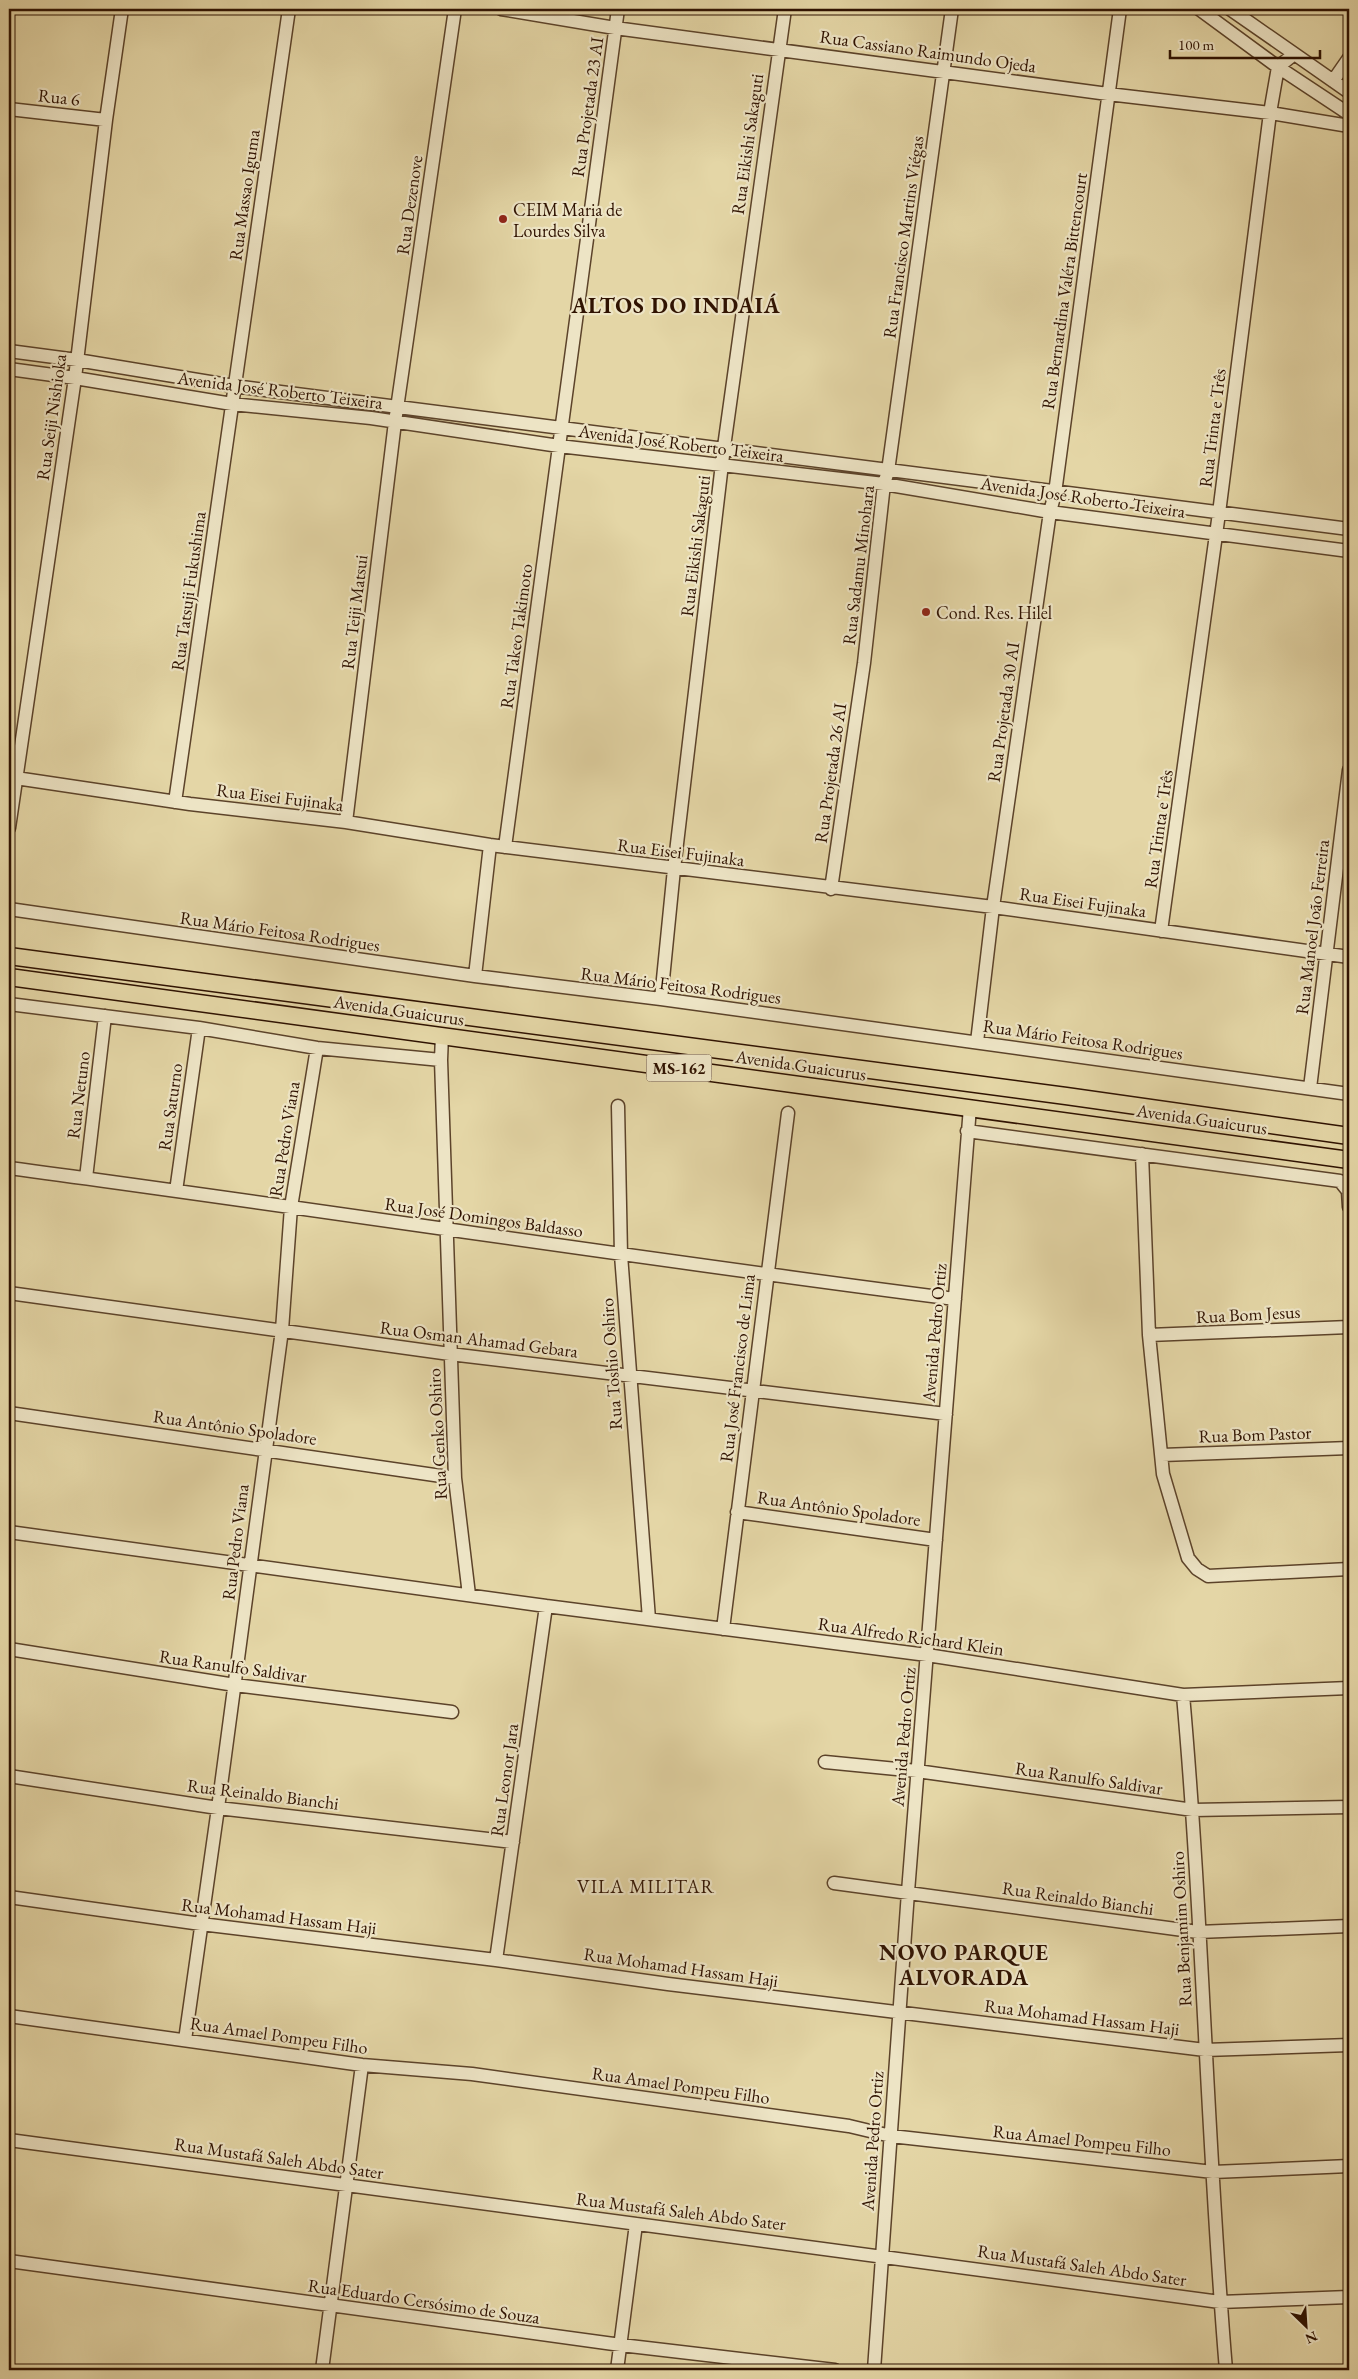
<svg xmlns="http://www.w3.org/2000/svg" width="1358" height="2379" font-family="'EB Garamond',serif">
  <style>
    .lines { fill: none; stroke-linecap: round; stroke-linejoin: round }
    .minor-casing { stroke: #5c432a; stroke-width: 15 }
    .major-casing { stroke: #2f1201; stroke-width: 19 }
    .minor { stroke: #ede4c5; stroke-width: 12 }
    .major { stroke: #e4d6a6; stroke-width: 16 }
    .poi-dot { fill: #8f2418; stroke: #ede4c5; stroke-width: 2 }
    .labels { text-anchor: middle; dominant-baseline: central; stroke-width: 4.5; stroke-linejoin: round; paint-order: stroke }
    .shield { fill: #ede4c5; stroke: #68513c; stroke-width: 1 }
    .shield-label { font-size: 16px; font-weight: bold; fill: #2f1201 }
    .street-label { font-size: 18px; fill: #2f1201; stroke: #ede4c5 }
    .poi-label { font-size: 18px; fill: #2f1201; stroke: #ede4c5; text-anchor: start }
    .neighbourhood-label { font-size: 19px; letter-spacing: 1px; fill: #2f1201; stroke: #ede4c5 }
    .district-label { font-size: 22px; font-weight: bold; letter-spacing: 1px; fill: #2f1201; stroke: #ede4c5 }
  </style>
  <rect width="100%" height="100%" fill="#e4d6a6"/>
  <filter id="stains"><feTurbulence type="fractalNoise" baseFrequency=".004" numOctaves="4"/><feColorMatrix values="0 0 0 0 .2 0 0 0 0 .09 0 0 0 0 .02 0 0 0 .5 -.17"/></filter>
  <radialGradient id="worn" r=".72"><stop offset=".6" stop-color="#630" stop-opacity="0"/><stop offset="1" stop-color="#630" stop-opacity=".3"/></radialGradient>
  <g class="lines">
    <g class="minor-casing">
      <path id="minor" d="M501,9L615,28L1108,94L1270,113L1349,126
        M1199,9L1278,67L1349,114
        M1230,9L1349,92
        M1333,81L1349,58
        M9,109L106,120
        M9,351L77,360L234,386L1349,529
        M9,369L75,378L232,404L371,418L559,446L884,484L1050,512L1349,551
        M9,777L190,804L346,822L490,845L993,907L1349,957
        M175,802L289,9
        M346,822L395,422L455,9
        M9,828L75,378L106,120L122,9
        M505,847L618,9
        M831,889L864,663L884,484L888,471L952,9
        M9,909L475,976L661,999L1349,1094
        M1161,931L1219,513L1270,113L1278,67L1293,55
        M475,976L490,845
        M661,999L674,869L724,447L785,9
        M9,1004L199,1028L317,1048L441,1060
        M442,1035L441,1060L455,1478L469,1595
        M977,1042L993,907L1050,512L1055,493L1120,9
        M1310,1088L1349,770
        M618,1106L621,1255L649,1619
        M967,1131L1340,1181L1348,1191L1349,1207
        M1142,1154L1149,1335L1163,1474L1188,1558L1197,1569L1208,1576L1349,1569
        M9,1168C324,1210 639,1259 955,1299
        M86,1178L105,1016
        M176,1191L199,1028
        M9,1293L450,1354L946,1414
        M1149,1335L1349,1327
        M9,1413L455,1478
        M1162,1455L1349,1448
        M737,1512L936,1540
        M9,1532L546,1606L927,1655L1183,1695L1349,1688
        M723,1629L788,1113
        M9,1649L235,1685L452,1712
        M1183,1695C1203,1920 1207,2145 1226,2370
        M825,1762L917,1771L1193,1810L1349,1807
        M9,1776L218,1808L513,1842
        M834,1883L1198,1932L1349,1926
        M9,1897L201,1924L496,1960L668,1984L1205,2050L1349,2045
        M496,1960L546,1606
        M9,2016L362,2065L472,2074L849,2126L891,2136L1213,2172L1349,2166
        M185,2040L218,1808L282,1330L291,1207L317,1048
        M9,2140L1220,2302L1349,2297
        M9,2261L621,2345L835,2370
        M322,2370L362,2065
        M617,2370L636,2224
        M874,2370L908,1892L970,1107"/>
    </g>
    <g class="major-casing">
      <path id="major" d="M9,956L1066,1096L1349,1136
        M9,977L1349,1160"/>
    </g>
    <use href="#minor" class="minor"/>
    <use href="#major" class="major"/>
  </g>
  <g class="poi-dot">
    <circle cx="503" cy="219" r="5"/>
    <circle cx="926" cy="612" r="5"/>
  </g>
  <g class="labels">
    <rect class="shield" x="646.5" y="1054.5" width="65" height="27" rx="4"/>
    <g class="shield-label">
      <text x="679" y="1068">MS-162</text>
    </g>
    <g class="street-label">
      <text transform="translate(928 51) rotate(8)">Rua Cassiano Raimundo Ojeda</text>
      <text transform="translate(59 97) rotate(6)">Rua 6</text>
      <text transform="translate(587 107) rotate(-82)">Rua Projetada 23 AI</text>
      <text transform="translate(747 144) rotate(-82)">Rua Eikishi Sakaguti</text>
      <text transform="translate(244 195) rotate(-82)">Rua Massao Iguma</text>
      <text transform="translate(409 205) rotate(-82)">Rua Dezenove</text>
      <text transform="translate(903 237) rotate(-82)">Rua Francisco Martins Viégas</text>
      <text transform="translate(1064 291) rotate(-82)">Rua Bernardina Valéra Bittencourt</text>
      <text transform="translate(280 390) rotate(7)">Avenida José Roberto Teixeira</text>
      <text transform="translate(51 417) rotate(-82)">Rua Seiji Nishioka</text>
      <text transform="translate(1212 428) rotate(-83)">Rua Trinta e Três</text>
      <text transform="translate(681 443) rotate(7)">Avenida José Roberto Teixeira</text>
      <text transform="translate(1083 497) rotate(8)">Avenida José Roberto Teixeira</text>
      <text transform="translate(695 546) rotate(-83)">Rua Eikishi Sakaguti</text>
      <text transform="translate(858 565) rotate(-83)">Rua Sadamu Minohara</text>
      <text transform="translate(188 591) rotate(-82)">Rua Tatsuji Fukushima</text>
      <text transform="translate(354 612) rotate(-83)">Rua Teiji Matsui</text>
      <text transform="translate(516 636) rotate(-82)">Rua Takeo Takimoto</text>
      <text transform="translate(1003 712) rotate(-82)">Rua Projetada 30 AI</text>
      <text transform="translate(830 773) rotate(-82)">Rua Projetada 26 AI</text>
      <text transform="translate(280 797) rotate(7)">Rua Eisei Fujinaka</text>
      <text transform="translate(1158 829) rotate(-82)">Rua Trinta e Três</text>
      <text transform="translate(681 852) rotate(7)">Rua Eisei Fujinaka</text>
      <text transform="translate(1083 902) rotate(8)">Rua Eisei Fujinaka</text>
      <text transform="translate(1312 927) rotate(-83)">Rua Manoel João Ferreira</text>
      <text transform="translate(280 931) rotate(8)">Rua Mário Feitosa Rodrigues</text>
      <text transform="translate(681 985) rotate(7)">Rua Mário Feitosa Rodrigues</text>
      <text transform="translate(399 1010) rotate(8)">Avenida Guaicurus</text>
      <text transform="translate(1083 1039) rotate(8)">Rua Mário Feitosa Rodrigues</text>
      <text transform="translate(801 1065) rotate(8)">Avenida Guaicurus</text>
      <text transform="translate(78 1095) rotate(-83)">Rua Netuno</text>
      <text transform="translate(170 1107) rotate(-82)">Rua Saturno</text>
      <text transform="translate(1202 1119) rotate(8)">Avenida Guaicurus</text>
      <text transform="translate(284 1139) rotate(-81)">Rua Pedro Viana</text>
      <text transform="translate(484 1217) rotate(8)">Rua José Domingos Baldasso</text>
      <text transform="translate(1248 1314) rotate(-3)">Rua Bom Jesus</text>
      <text transform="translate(934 1333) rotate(-85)">Avenida Pedro Ortiz</text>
      <text transform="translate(479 1339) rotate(7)">Rua Osman Ahamad Gebara</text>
      <text transform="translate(611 1364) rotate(-94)">Rua Toshio Oshiro</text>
      <text transform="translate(737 1368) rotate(-83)">Rua José Francisco de Lima</text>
      <text transform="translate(235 1427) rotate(8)">Rua Antônio Spoladore</text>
      <text transform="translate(437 1434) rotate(-93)">Rua Genko Oshiro</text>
      <text transform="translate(1255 1434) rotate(-2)">Rua Bom Pastor</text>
      <text transform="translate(839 1508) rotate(8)">Rua Antônio Spoladore</text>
      <text transform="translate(235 1542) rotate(-83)">Rua Pedro Viana</text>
      <text transform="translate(911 1636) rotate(8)">Rua Alfredo Richard Klein</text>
      <text transform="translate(233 1666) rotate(8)">Rua Ranulfo Saldivar</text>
      <text transform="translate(903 1737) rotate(-85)">Avenida Pedro Ortiz</text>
      <text transform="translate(1089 1778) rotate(8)">Rua Ranulfo Saldivar</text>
      <text transform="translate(504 1780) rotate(-82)">Rua Leonor Jara</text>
      <text transform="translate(263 1794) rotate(7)">Rua Reinaldo Bianchi</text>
      <text transform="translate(1078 1898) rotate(8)">Rua Reinaldo Bianchi</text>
      <text transform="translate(279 1916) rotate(7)">Rua Mohamad Hassam Haji</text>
      <text transform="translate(1181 1929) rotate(-93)">Rua Benjamim Oshiro</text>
      <text transform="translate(681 1967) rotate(8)">Rua Mohamad Hassam Haji</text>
      <text transform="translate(1082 2017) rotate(7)">Rua Mohamad Hassam Haji</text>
      <text transform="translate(279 2035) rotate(8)">Rua Amael Pompeu Filho</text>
      <text transform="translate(681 2085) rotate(8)">Rua Amael Pompeu Filho</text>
      <text transform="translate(1082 2140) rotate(6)">Rua Amael Pompeu Filho</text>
      <text transform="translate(872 2141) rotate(-86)">Avenida Pedro Ortiz</text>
      <text transform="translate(279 2158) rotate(8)">Rua Mustafá Saleh Abdo Sater</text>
      <text transform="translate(681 2211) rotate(7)">Rua Mustafá Saleh Abdo Sater</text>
      <text transform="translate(1082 2265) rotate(8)">Rua Mustafá Saleh Abdo Sater</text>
      <text transform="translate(424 2301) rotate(8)">Rua Eduardo Cersósimo de Souza</text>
    </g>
    <g class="poi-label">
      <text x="513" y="209">CEIM Maria de<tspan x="513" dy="21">Lourdes Silva</tspan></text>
      <text x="936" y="612">Cond. Res. Hilel</text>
    </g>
    <g class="neighbourhood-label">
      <text x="646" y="1886">VILA MILITAR</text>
    </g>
    <g class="district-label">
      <text x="676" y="305">ALTOS DO INDAIÁ</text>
      <text x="964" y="1952">NOVO PARQUE<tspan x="964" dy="25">ALVORADA</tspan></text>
    </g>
  </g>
  <rect width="1358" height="2379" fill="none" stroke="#e4d6a6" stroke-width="30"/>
  <rect x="10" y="10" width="1338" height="2359" fill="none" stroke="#2f1201" stroke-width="2.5"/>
  <rect x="15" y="15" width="1328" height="2349" fill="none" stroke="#2f1201"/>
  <g transform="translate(1306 2326) rotate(155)" stroke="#ede4c5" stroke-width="4" paint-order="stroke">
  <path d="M0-4L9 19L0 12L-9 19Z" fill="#2f1201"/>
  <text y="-8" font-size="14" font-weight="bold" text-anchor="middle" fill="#2f1201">N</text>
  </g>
  <path d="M1170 50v8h150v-8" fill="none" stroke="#2f1201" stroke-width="2.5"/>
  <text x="1178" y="50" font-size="15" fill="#2f1201" stroke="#ede4c5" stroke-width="4" paint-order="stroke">100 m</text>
  <rect width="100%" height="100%" filter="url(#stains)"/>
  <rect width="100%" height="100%" fill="url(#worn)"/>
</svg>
